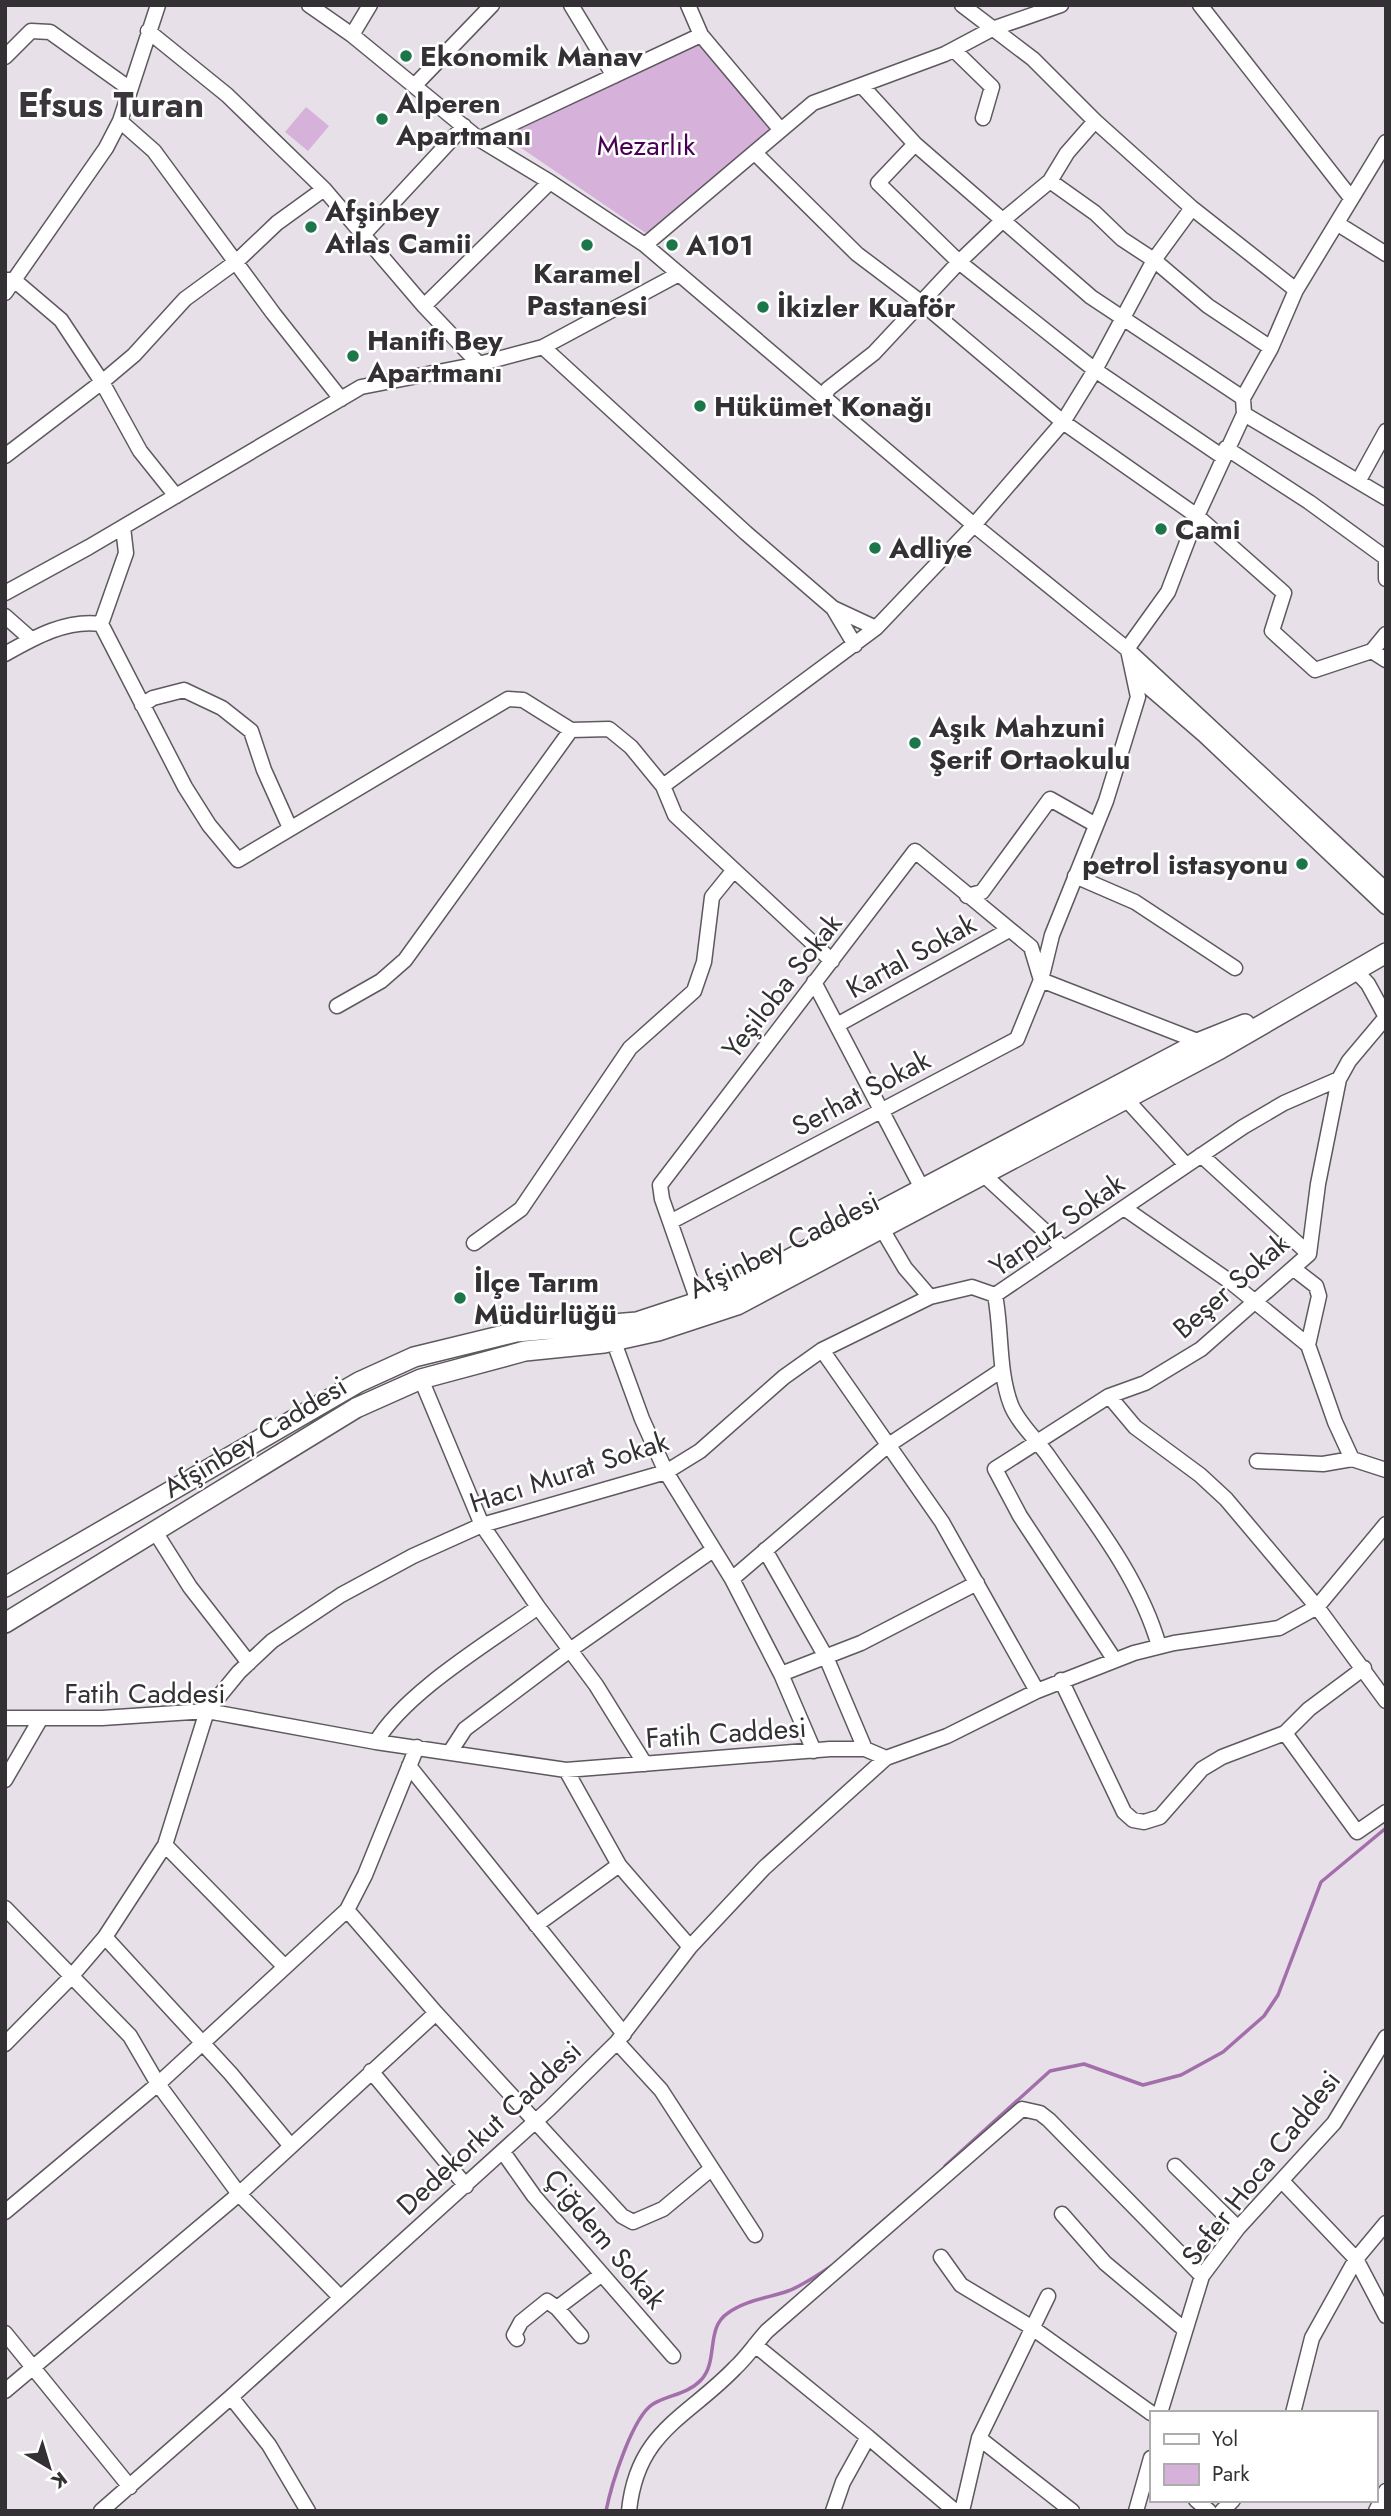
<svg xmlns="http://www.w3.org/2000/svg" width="1391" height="2516" font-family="Jost,sans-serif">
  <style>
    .green { fill: #d6b2db }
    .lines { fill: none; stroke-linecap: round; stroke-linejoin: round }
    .stream { stroke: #a36fab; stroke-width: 3.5 }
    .minor-casing { stroke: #5e585f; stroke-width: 17 }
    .major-casing { stroke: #5e585f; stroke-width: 22 }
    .minor { stroke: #fff; stroke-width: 14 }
    .major { stroke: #fff; stroke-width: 19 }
    .poi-dot { fill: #1c764a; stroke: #fff; stroke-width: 2.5 }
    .labels { text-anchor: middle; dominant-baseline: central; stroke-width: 5; stroke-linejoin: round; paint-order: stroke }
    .poi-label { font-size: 28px; font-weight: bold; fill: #343134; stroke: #fff; text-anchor: start }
    .park-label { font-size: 28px; fill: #480152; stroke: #fff }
    .street-label { font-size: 28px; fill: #343134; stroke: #fff }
    .district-label { font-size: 35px; font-weight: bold; fill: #3b353c; stroke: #fff }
  </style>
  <rect width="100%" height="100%" fill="#e8e0e9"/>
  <path class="green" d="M701,35L780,129L650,236L511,141L515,128Z
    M306,107L329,126L308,151L285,132Z"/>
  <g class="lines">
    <path class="stream" d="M945,2166L1050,2071L1084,2064L1143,2085L1181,2075L1223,2052L1264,2016L1278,1995L1321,1882L1386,1828
      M853,2247L911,2197
      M606,2511C611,2486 632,2417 653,2404C668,2395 688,2394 701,2380C719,2361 705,2328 728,2313C746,2300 768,2298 788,2291C804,2285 820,2273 835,2264"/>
    <g class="minor-casing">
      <path id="minor" d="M309,5L352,35L479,139L550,182L645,245L974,525L1127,649L1386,890
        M571,5L614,76
        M688,5L701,35L780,129
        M962,5L1033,59L1095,121L1192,208L1296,290
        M1200,5L1351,198
        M148,31L227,95L324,189L424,306L479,364
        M352,35L370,5
        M954,50L992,87L983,118
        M5,57L31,31L50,32L130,89
        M415,85L492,5
        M862,86L915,144L1091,297L1243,398
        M120,121L154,151L273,313L341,399
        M479,139L701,35
        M915,144L878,183L959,262L1095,370L1223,457
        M756,154L857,254L922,303L1063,422L1197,516L1284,593L1272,631L1315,670L1372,651L1386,660
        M1050,181L1095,213L1122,239L1154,260L1208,306L1271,348
        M1338,224L1386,254
        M363,235L464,126
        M645,245L813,103L945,54L992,29L1061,5
        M7,280H14L61,320L102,382L140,451L176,496
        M5,293L106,148L120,121L158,5
        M424,306L550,182
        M543,347L746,533L833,608L876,628
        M825,396L828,389L874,353L959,262L1003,220L1050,181L1067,153L1095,121
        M1244,414L1386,498
        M1226,448L1309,502L1386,558
        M5,456L102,382L134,355L185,299L237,261L277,223L324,189
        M1359,480L1386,431
        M123,527L126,553L101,624L185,787L209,825L238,860L508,699L523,700L571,730L609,729L631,747L663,786L675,815L832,961
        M1386,561V579
        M5,593L89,547L361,387L479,364L543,347L677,275
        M833,608L855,645
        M5,616L31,639
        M1127,649L1168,592L1197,516L1244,414L1243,398L1271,348L1296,290L1386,142
        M1128,650L1138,697L1106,801L1052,935L1041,980L1200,1042L1203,1047
        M1372,651L1386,634
        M5,654C35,637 67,619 101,624
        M1137,669L1146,685L1204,735L1386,907
        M142,705L153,698L184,690L222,708L251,731L264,770L290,828
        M663,786L876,628L974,525L1063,422L1095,370L1154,260L1192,208
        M1075,876L1135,902L1235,968
        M967,896L982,892L1050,799L1096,825
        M1355,970L1368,984L1386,1017
        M814,982L926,1196
        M337,1006L381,981L405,960L571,730
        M837,1025L1009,930
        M1126,1099L1186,1165
        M1201,1155L1309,1254
        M984,1175L1063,1248
        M1124,1208L1232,1283L1308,1345L1335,1422L1352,1459L1386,1470
        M672,1221L1017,1039L1041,980L1031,947L915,851L660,1185L662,1199L701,1310
        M882,1229L905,1268L930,1297
        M474,1243L521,1209L630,1048L694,991L704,962L712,897L733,871
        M1294,1269L1316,1286L1319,1296L1308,1345
        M604,1343L615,1345L642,1419L666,1472L732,1579L781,1674L814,1751
        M822,1350L942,1522L1037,1691
        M421,1379L482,1525L538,1607L596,1685L645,1764
        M1109,1396L1135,1427L1200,1475L1226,1499L1317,1607L1386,1701
        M1257,1461L1323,1464L1352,1459
        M154,1530L190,1587L249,1663
        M765,1550L826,1657L865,1749
        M732,1579L887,1446L1002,1370
        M1159,1646C1139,1576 1090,1516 1049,1457C1038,1441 1018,1423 1011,1405C998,1371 1002,1331 995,1295L1243,1127L1284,1103L1339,1079
        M1114,1659L1020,1516L995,1469L1109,1396L1145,1383L1201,1349L1309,1254L1318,1184L1339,1079L1349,1061L1386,1017
        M781,1674L861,1643L977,1583
        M1061,1680L1124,1812L1133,1820L1144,1822L1160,1817L1202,1769L1222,1757L1285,1733L1309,1709L1364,1668
        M5,1718H102L207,1711L376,1742L566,1770L830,1749H865L886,1758L947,1736L1037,1691L1134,1653L1174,1643L1279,1628L1317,1607L1386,1524
        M1285,1733L1357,1832L1386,1812
        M376,1742C405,1692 490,1642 538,1607
        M450,1752L465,1729L570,1650L713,1550
        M409,1766L624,2034
        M566,1770L619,1865L690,1947
        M5,1780L41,1718
        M165,1845L285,1967
        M5,1908L130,2036L158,2084L239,2194L340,2297
        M347,1910L436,2013L622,2216L633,2222L663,2209L711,2169
        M536,1925L619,1865
        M105,1937L231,2074L290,2145
        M617,2042L661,2090L755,2235
        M5,2044L70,1978L105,1937L165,1845L207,1711L239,1672L272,1641L341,1595L413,1556L482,1525L666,1472L700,1451L784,1377L822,1350L930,1297L972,1287L995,1295
        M371,2071L466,2186
        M503,2152L534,2196L673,2356
        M1175,2166L1238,2228
        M1282,2181L1356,2259L1386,2316
        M5,2212L158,2084L347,1910L365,1875L417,1747
        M1062,2214L1105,2263L1185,2330
        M941,2257L961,2285L1031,2327L1151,2413
        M557,2308L581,2336
        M5,2333L130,2487
        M517,2339L514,2335L521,2322L547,2301L557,2308L602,2274
        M755,2345L868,2437
        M5,2391L239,2194L436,2013
        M231,2397L269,2445L308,2511
        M1160,2413L1202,2276L1238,2228L1334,2123L1386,2037
        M1293,2413L1312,2338L1356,2259L1386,2223
        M979,2438L1072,2511
        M1196,2500L1209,2511
        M101,2511L231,2397L549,2109L617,2042L690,1947L764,1868L886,1758
        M629,2511C637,2431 687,2418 735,2368C747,2357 756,2343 767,2331L1022,2109L1040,2113L1049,2120L1202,2276
        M833,2511L843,2482L868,2437L955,2511
        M962,2511L979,2438L1048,2296
        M1136,2511L1151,2458
        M1222,2511L1233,2500
        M1376,2511L1386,2491"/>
    </g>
    <g class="major-casing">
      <path id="major" d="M5,1587L359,1382L414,1357L516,1332L637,1322L725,1293L1200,1042L1245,1024
        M5,1623L356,1408L421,1379L525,1351L604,1343L658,1331L737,1305L1220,1049L1386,953"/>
    </g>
    <use href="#minor" class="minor"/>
    <use href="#major" class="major"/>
  </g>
  <g class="poi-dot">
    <circle cx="406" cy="56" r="7"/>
    <circle cx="382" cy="119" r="7"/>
    <circle cx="311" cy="227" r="7"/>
    <circle cx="587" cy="245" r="7"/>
    <circle cx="672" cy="245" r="7"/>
    <circle cx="763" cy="307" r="7"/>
    <circle cx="353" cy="356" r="7"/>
    <circle cx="700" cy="406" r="7"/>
    <circle cx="1161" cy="529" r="7"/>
    <circle cx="875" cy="548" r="7"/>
    <circle cx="915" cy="743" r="7"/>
    <circle cx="1302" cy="864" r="7"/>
    <circle cx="460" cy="1298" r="7"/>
  </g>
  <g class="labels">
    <g class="poi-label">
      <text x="420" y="56">Ekonomik Manav</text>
      <text x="396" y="103">Alperen<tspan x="396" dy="32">Apartmanı</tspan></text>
      <text x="325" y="211">Afşinbey<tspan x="325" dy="32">Atlas Camii</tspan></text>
      <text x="686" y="245">A101</text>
      <text x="587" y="273" text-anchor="middle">Karamel<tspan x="587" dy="32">Pastanesi</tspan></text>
      <text x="777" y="307">İkizler Kuaför</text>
      <text x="367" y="340">Hanifi Bey<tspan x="367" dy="32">Apartmanı</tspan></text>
      <text x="714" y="406">Hükümet Konağı</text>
      <text x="1175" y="529">Cami</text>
      <text x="889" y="548">Adliye</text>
      <text x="929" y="727">Aşık Mahzuni<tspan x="929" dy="32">Şerif Ortaokulu</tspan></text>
      <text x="1288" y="864" text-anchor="end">petrol istasyonu</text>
      <text x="474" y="1282">İlçe Tarım<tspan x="474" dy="32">Müdürlüğü</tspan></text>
    </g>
    <g class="park-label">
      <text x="646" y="145">Mezarlık</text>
    </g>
    <g class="street-label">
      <text transform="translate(911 956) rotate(-29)">Kartal Sokak</text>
      <text transform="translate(782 986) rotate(-52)">Yeşiloba Sokak</text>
      <text transform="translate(861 1093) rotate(-28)">Serhat Sokak</text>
      <text transform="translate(1057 1225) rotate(-35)">Yarpuz Sokak</text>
      <text transform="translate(784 1245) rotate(-26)">Afşinbey Caddesi</text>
      <text transform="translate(1231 1286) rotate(-41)">Beşer Sokak</text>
      <text transform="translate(255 1437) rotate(-31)">Afşinbey Caddesi</text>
      <text transform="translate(569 1472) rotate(-18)">Hacı Murat Sokak</text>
      <text x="145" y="1693">Fatih Caddesi</text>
      <text transform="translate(726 1733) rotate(-4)">Fatih Caddesi</text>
      <text transform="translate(489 2128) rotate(-43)">Dedekorkut Caddesi</text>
      <text transform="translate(1261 2168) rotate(-52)">Sefer Hoca Caddesi</text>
      <text transform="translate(605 2239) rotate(50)">Çiğdem Sokak</text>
    </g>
    <g class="district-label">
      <text x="111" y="105">Efsus Turan</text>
    </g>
  </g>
  <rect width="1391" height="2516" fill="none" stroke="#343134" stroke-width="14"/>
  <rect x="1150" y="2411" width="228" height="91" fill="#ffffff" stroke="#aeadae" stroke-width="2"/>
  <rect x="1164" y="2434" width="35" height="10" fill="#ffffff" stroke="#aeadae" stroke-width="2"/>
  <text x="1212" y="2446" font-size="21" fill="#343134">Yol</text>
  <rect x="1164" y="2464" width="35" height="21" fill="#d6b2db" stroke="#aeadae" stroke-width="2"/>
  <text x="1212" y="2481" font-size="21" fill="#343134">Park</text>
  <g transform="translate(49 2467) rotate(142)" stroke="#ffffff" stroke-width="5" paint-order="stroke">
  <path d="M0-5L12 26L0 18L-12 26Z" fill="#343134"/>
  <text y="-10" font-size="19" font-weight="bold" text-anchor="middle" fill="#343134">K</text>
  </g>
</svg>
